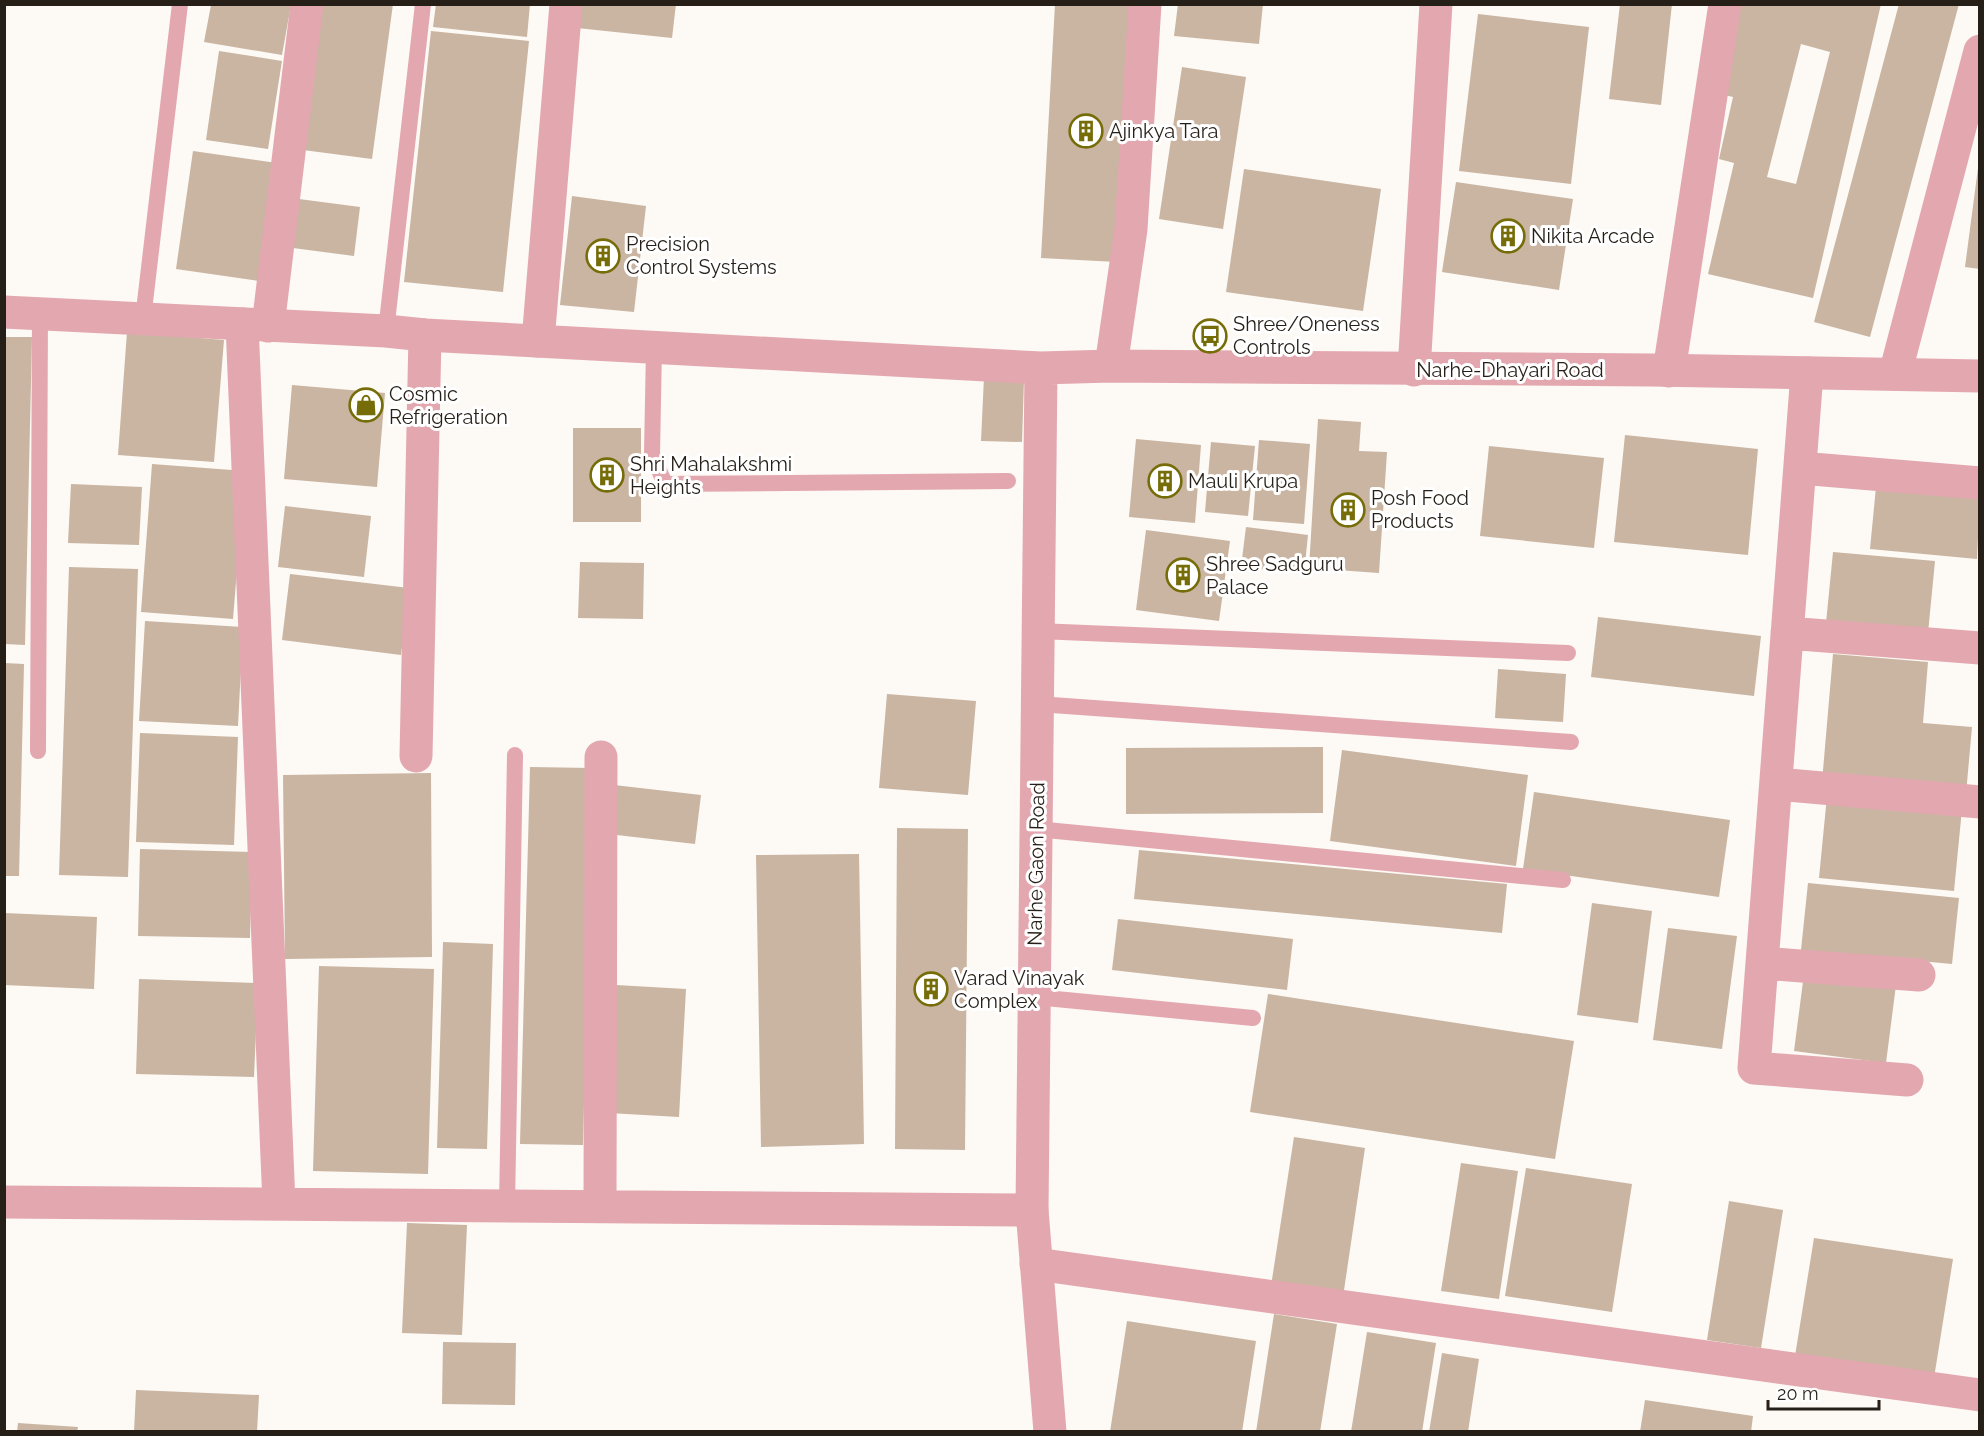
<svg xmlns="http://www.w3.org/2000/svg" width="1984" height="1436" font-family="Raleway,sans-serif">
  <style>
    .building { fill: #c9b5a2; fill-rule: evenodd }
    .lines { fill: none; stroke-linecap: round; stroke-linejoin: round }
    .service { stroke: #e3a7af; stroke-width: 16 }
    .minor { stroke: #e3a7af; stroke-width: 33 }
    .tertiary { stroke: #e3a7af; stroke-width: 33 }
    .labels { text-anchor: middle; dominant-baseline: central; stroke-width: 6; stroke-linejoin: round; paint-order: stroke }
    .poi-label { font-size: 20px; fill: #261f17; stroke: #fff; text-anchor: start }
    .street-label { font-size: 20px; fill: #261f17; stroke: #fff }
  </style>
  <rect width="100%" height="100%" fill="#fdf9f5"/>
  <path class="building" d="M322,4H393L372,159L303,150Z
    M436,4H530L527,37L433,27Z
    M580,4H676L672,38L577,28Z
    M1055,4H1131L1117,262L1041,258Z
    M1178,4H1263L1259,44L1174,36Z
    M1620,4H1672L1661,105L1609,99Z
    M1736,4H1881L1813,298L1708,274L1734,163L1719,159L1733,97L1716,93ZM1801,44L1830,52L1796,184L1767,177Z
    M1899,4H1959L1870,337L1814,322Z
    M211,5H291L282,55L204,42Z
    M1478,14L1589,27L1571,184L1459,171Z
    M431,31L529,41L503,292L404,282Z
    M219,51L282,61L268,149L206,140Z
    M1182,67L1246,77L1223,229L1159,219Z
    M193,151L277,163L259,281L176,269Z
    M1978,168H1980V269L1965,267Z
    M1244,169L1381,189L1363,311L1226,292Z
    M1456,182L1573,199L1559,290L1442,272Z
    M572,196L646,206L634,312L560,305Z
    M299,199L360,207L354,256L293,248Z
    M127,332L224,340L214,462L118,455Z
    M4,337H32L25,645L4,644Z
    M984,377L1024,379L1022,442L981,441Z
    M292,385L385,393L377,487L284,479Z
    M1318,419L1361,422L1359,451L1387,452L1379,573L1309,568Z
    M573,428H641V522H573Z
    M1625,435L1758,449L1748,555L1614,542Z
    M1136,439L1201,445L1195,523L1129,517Z
    M1259,440L1310,444L1304,524L1253,520Z
    M1211,442L1255,446L1248,516L1205,512Z
    M1489,446L1604,458L1594,548L1480,536Z
    M152,464L245,471L233,619L141,612Z
    M71,484L142,487L139,545L68,543Z
    M1876,487L1980,496L1977,559L1870,549Z
    M285,506L371,516L364,577L278,567Z
    M1246,527L1308,535L1304,574L1241,567Z
    M1146,530L1230,541L1219,621L1136,610Z
    M1833,552L1935,561L1928,633L1826,623Z
    M580,562L644,563L643,619L578,618Z
    M69,567L138,569L128,877L59,875Z
    M290,574L409,588L401,655L282,640Z
    M1598,617L1761,636L1754,696L1591,677Z
    M145,621L243,627L238,726L139,721Z
    M1833,654L1928,662L1923,723L1972,727L1966,794L1822,782Z
    M4,663L24,664L19,876H4Z
    M1498,669L1566,674L1563,722L1495,718Z
    M887,694L976,701L968,795L879,788Z
    M140,733L238,737L234,845L136,842Z
    M1323,747V813L1126,814V748Z
    M1342,750L1528,775L1516,866L1330,841Z
    M530,767L592,768L583,1145L520,1144Z
    M431,773L432,957L285,959L283,775Z
    M614,785L701,795L695,844L608,834Z
    M1534,792L1730,820L1719,897L1523,869Z
    M1827,796L1962,809L1954,891L1819,878Z
    M897,828L968,829L965,1150L895,1149Z
    M140,849L252,852L250,938L138,936Z
    M1139,850L1507,884L1502,933L1134,899Z
    M859,854L864,1144L761,1147L756,855Z
    M1808,883L1959,898L1952,964L1801,950Z
    M1592,903L1652,911L1638,1023L1577,1015Z
    M4,913L97,917L94,989L4,985Z
    M1118,919L1293,939L1287,990L1112,970Z
    M1668,928L1737,936L1722,1049L1653,1040Z
    M443,942L493,944L487,1149L437,1148Z
    M319,966L434,969L428,1174L313,1171Z
    M1804,974L1896,985L1886,1063L1794,1051Z
    M139,979L258,983L254,1077L136,1074Z
    M616,985L686,989L679,1117L609,1113Z
    M1268,994L1574,1041L1555,1159L1250,1112Z
    M1294,1137L1365,1148L1343,1297L1271,1286Z
    M1461,1163L1518,1171L1499,1299L1441,1291Z
    M1526,1168L1632,1184L1612,1312L1505,1296Z
    M1729,1201L1783,1210L1761,1348L1707,1340Z
    M407,1223L467,1225L462,1335L402,1333Z
    M1814,1238L1953,1259L1934,1378L1795,1356Z
    M1274,1314L1337,1324L1320,1432H1256Z
    M1127,1321L1256,1341L1242,1432H1110Z
    M1367,1332L1436,1343L1422,1432H1351Z
    M443,1342L516,1343L515,1405L442,1404Z
    M1442,1353L1479,1359L1468,1432H1429Z
    M136,1390L259,1395L257,1432H134Z
    M1645,1400L1753,1416L1751,1432H1640Z
    M18,1423L78,1427L77,1432H17Z"/>
  <g class="lines">
    <path class="service" d="M143,319L180,4
      M386,331L423,4
      M654,347L652,454L665,484L1008,481
      M1038,631L1568,653
      M1038,704L1571,742
      M38,751L40,314
      M1036,829L1563,880
      M1035,997L1253,1018
      M507,1206L515,755"/>
    <path class="minor" d="M242,324L279,1204
      M268,326L307,4
      M538,341L566,4
      M1414,370L1436,4
      M1669,371L1725,4
      M1807,373L1754,1068L1907,1080
      M1895,374L1980,51
      M1800,468L1980,483
      M1787,633L1980,648
      M416,756L425,335
      M1776,784L1980,802
      M1762,963L1919,975
      M4,1202L1032,1210
      M600,1206L601,757
      M1036,1264L1980,1395"/>
    <path class="tertiary" d="M4,312L386,331L425,335L1041,368L1111,366L1652,370L1980,376
      M1111,366L1131,229L1145,4
      M1041,368L1032,1210L1050,1432"/>
  </g>
  <defs>
    <g id="building-ring" transform="scale(1.725)"><circle r="9.5" fill="#fff" stroke="#766d09" stroke-width="1.5"/><path d="M-4-6H4V6H1V3H-1V6H-4ZM-2.5-4.3h1.7v1.8h-1.7ZM.8-4.3h1.7v1.8H.8ZM-2.5-1h1.7V.8h-1.7ZM.8-1h1.7V.8H.8Z" fill="#766d09"/></g>
    <g id="bus-ring" transform="scale(1.725)"><circle r="9.5" fill="#fff" stroke="#766d09" stroke-width="1.5"/><path d="M-5-6H5V4H4V6H2V4H-2V6H-4V4H-5ZM-3.5-4V0h7V-4ZM-3.5 1.2v1.5H-2V1.2ZM2 1.2v1.5H3.5V1.2Z" fill="#766d09"/></g>
    <g id="shop-ring" transform="scale(1.725)"><circle r="9.5" fill="#fff" stroke="#766d09" stroke-width="1.5"/><path d="M-5-2.5h2.3a2.7 3.5 0 0 1 5.4 0H5L5.5 6h-11ZM-1.5-2.5h3a1.5 2.3 0 0 0-3 0Z" fill="#766d09"/></g>
  </defs>
  <g fill-rule="evenodd">
    <use href="#building-ring" x="1086" y="131"/>
    <use href="#building-ring" x="1508" y="236"/>
    <use href="#building-ring" x="603" y="256"/>
    <use href="#bus-ring" x="1210" y="336"/>
    <use href="#shop-ring" x="366" y="405"/>
    <use href="#building-ring" x="607" y="475"/>
    <use href="#building-ring" x="1165" y="481"/>
    <use href="#building-ring" x="1348" y="510"/>
    <use href="#building-ring" x="1183" y="575"/>
    <use href="#building-ring" x="931" y="989"/>
  </g>
  <g class="labels">
    <g class="poi-label">
      <text x="1109" y="131">Ajinkya Tara</text>
      <text x="1531" y="236">Nikita Arcade</text>
      <text x="626" y="244">Precision<tspan x="626" dy="23">Control Systems</tspan></text>
      <text x="1233" y="324">Shree/Oneness<tspan x="1233" dy="23">Controls</tspan></text>
      <text x="389" y="394">Cosmic<tspan x="389" dy="23">Refrigeration</tspan></text>
      <text x="630" y="464">Shri Mahalakshmi<tspan x="630" dy="23">Heights</tspan></text>
      <text x="1188" y="481">Mauli Krupa</text>
      <text x="1371" y="498">Posh Food<tspan x="1371" dy="23">Products</tspan></text>
      <text x="1206" y="564">Shree Sadguru<tspan x="1206" dy="23">Palace</tspan></text>
      <text x="954" y="978">Varad Vinayak<tspan x="954" dy="23">Complex</tspan></text>
    </g>
    <g class="street-label">
      <text x="1510" y="370">Narhe-Dhayari Road</text>
      <text transform="translate(1036 864) rotate(-89)">Narhe Gaon Road</text>
    </g>
  </g>
  <rect width="1984" height="1436" fill="none" stroke="#261f17" stroke-width="12"/>
  <path d="M1768 1400v9h111v-9" fill="none" stroke="#261f17" stroke-width="3"/>
  <text x="1777" y="1400" font-size="18" fill="#261f17" stroke="#ffffff" stroke-width="4.5" paint-order="stroke">20 m</text>
</svg>
